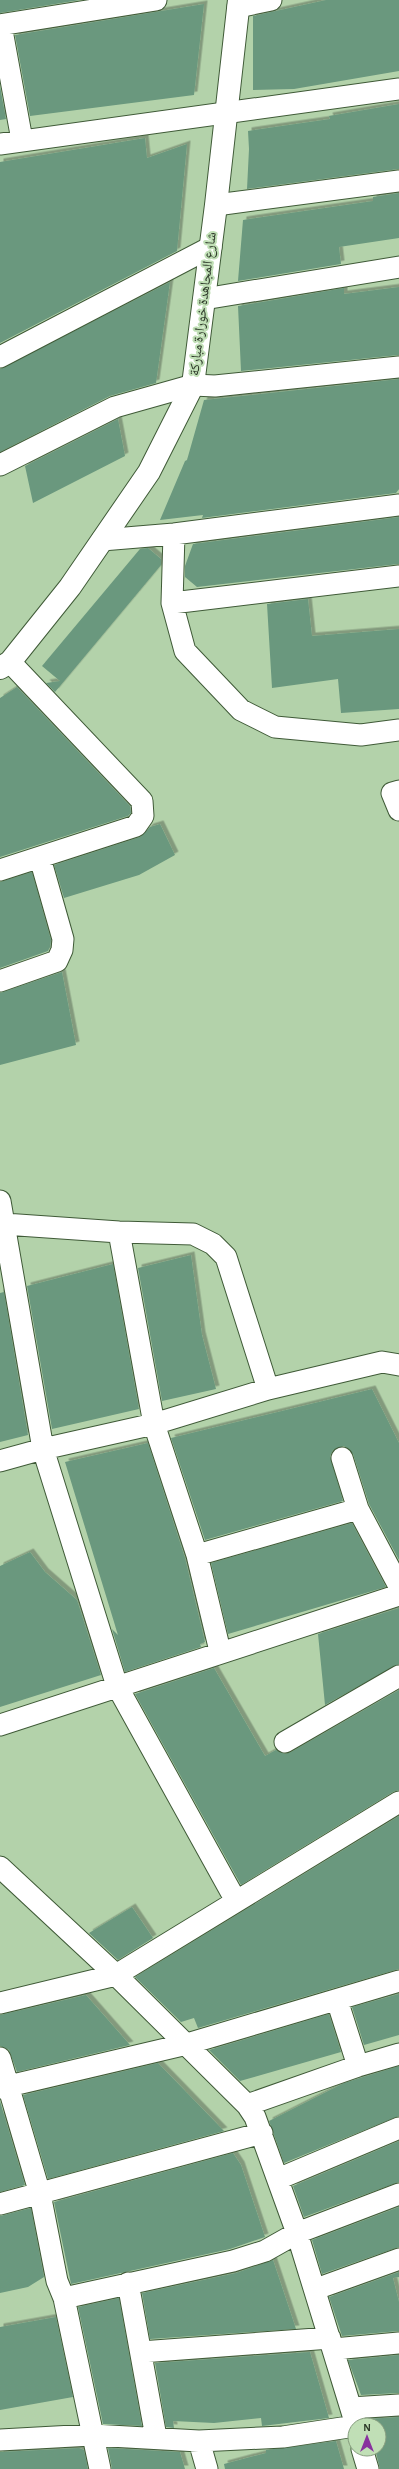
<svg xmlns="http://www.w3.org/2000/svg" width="399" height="2469" font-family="'Alegreya Sans','Noto Naskh Arabic',sans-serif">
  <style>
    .building { fill: #6a987e; filter: url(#shadow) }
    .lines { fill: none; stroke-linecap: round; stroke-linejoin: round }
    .minor-casing { stroke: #3f5a37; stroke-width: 23 }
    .tertiary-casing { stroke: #3f5a37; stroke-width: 24 }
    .minor { stroke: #fff; stroke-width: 21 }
    .tertiary { stroke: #fff; stroke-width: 22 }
    .labels { text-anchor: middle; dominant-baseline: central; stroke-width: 4; stroke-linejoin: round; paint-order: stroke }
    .street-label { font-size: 14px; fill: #2f3b2b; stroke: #c0dfb6 }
  </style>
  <defs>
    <filter id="shadow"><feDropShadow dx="3.5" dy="-3.5" stdDeviation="0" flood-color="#0004"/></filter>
  </defs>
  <rect width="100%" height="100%" fill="#b3d2aa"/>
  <path class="building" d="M0,0H80L0,13Z
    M326,0H399V71L294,89L253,90V16Z
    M204,4L194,95L30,116L15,35Z
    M0,86L6,119L0,120Z
    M399,104V169L247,189L249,149L248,131L330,119L329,116Z
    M145,138L147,158L187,144L177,251L0,343V162Z
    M399,193V238L339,247L341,264L238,281L243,220L373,201V197Z
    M170,282L156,383L110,396L0,452V369Z
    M399,287V355L241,371L238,306L344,288V294Z
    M399,379V489L396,493L202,518L203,515L160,520L185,461L187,460L204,400Z
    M118,419L125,456L33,503L25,466Z
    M399,517V564L197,587L185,577V566L193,544Z
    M148,548L161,559V565L55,692L46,683L60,681L42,666L140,549Z
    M308,599L312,636L399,629V709L341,713L338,679L272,688L267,604Z
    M17,687L130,806L131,813L128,816L0,857V698Z
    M160,824L175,855L139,875L64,898L54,865L140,837L150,827Z
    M32,872L51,940L50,947L48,951L0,968V882Z
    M62,972L76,1045L0,1065V993Z
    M191,1255L202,1335L216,1389L162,1401L138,1268Z
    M113,1264L139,1409L52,1429L27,1286Z
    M4,1292L28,1435L0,1442V1293Z
    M372,1389L399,1443V1560L369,1504L353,1454L344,1446L333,1450L330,1456L343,1501L205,1540L171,1438Z
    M148,1443L185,1558L205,1642L200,1644L201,1647L125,1672L112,1629L118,1635L65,1462Z
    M352,1523L386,1587L228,1634L211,1563Z
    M30,1552L45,1572L77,1600L101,1675L0,1707V1566Z
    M399,1608V1664L325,1705L318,1634Z
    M214,1668L265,1756L276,1750L285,1754L291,1752L399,1690V1790L393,1792L241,1885L135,1694Z
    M399,1816V1969L198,2028L194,2018L181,2022L135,1977Z
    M132,1907L153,1938L118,1960L89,1933Z
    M399,1994V2035L364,2045L352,2007Z
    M86,1995L130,2045L17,2072L9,2050L0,2046V2015Z
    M329,2014L341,2052L240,2081L209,2050Z
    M158,2063L224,2131L48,2179L23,2095Z
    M399,2066V2116L284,2163L269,2121L344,2083Z
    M0,2101L25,2185L0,2192Z
    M399,2141V2182L304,2217L293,2186Z
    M233,2153L241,2165L265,2237L230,2249L71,2284L54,2202Z
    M399,2207V2247L322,2274L312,2240Z
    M31,2208L44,2277L28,2287L0,2293V2216Z
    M273,2260L296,2329L150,2339L142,2293L236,2273Z
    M399,2272V2277L393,2278L399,2302V2331L342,2336L329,2297Z
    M119,2298L142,2426L103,2424L78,2307Z
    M56,2317L73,2397L0,2410V2327Z
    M310,2352L329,2418L262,2426L261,2418L214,2423L173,2421L174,2428L166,2427L155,2363Z
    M399,2355V2393L361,2395L348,2360Z
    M399,2417V2469H380L375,2449H379V2425H368L367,2419Z
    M336,2441L344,2469H225L224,2464L266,2453V2450Z
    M79,2448L84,2450L88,2469H0V2452Z
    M108,2448L180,2452L185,2469H112Z"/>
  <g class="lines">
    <g class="minor-casing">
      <path id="minor" d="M238,7L271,0
        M0,25L156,0
        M1,25L22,140
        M0,144L399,89
        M216,205L399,181
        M204,299L399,267
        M0,357L211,247
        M0,465L115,407L193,385L215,386L399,367
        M174,534L172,603L399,576
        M102,540L174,534L399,505
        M172,603L185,651L241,710L275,727L361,735L399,730
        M399,791L392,793L399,810
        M0,870L136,826L143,816L142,801L10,662
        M0,981L57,961L62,950L63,939L40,858
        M0,1201L43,1449L117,1686L236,1901
        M0,1226L4,1224L119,1232L193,1234L213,1244L226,1257L268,1389
        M119,1232L154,1424L197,1555L220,1651
        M342,1458L358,1509L399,1586
        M0,1461L43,1449L154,1424L268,1389L382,1362L399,1365
        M197,1555L358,1509
        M0,1725L399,1595
        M285,1742L399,1676
        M0,1867L116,1975L247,2105L255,2117L297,2233L356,2425
        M337,2000L358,2066
        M0,2003L116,1975L399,1802
        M0,2058L40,2194L57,2281L64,2298L100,2469
        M0,2088L187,2044L399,1981
        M247,2105L358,2066L399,2054
        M278,2179L399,2128
        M0,2204L262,2133
        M128,2283L156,2437
        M316,2289L399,2259
        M64,2298L233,2261L265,2251L297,2233L399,2194
        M334,2349L399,2343
        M141,2352L330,2338
        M351,2408L399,2405
        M0,2440L92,2435L199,2441L207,2469
        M199,2441L283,2437L355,2426
        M362,2449L368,2469"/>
    </g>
    <g class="tertiary-casing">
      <path id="tertiary" d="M0,668L10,662L70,587L149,472L193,385L216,205L239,0"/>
    </g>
    <use href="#minor" class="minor"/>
    <use href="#tertiary" class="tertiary"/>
  </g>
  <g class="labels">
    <g class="street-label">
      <text transform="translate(203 304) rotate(-83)">شارع المجاهدة خورارة مباركة</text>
    </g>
  </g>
  <g transform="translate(367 2437)"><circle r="19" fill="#c0dfb6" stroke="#869d7e"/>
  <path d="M0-3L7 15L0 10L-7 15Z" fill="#88319e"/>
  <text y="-6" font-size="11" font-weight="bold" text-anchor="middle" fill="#2f3b2b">N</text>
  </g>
</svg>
